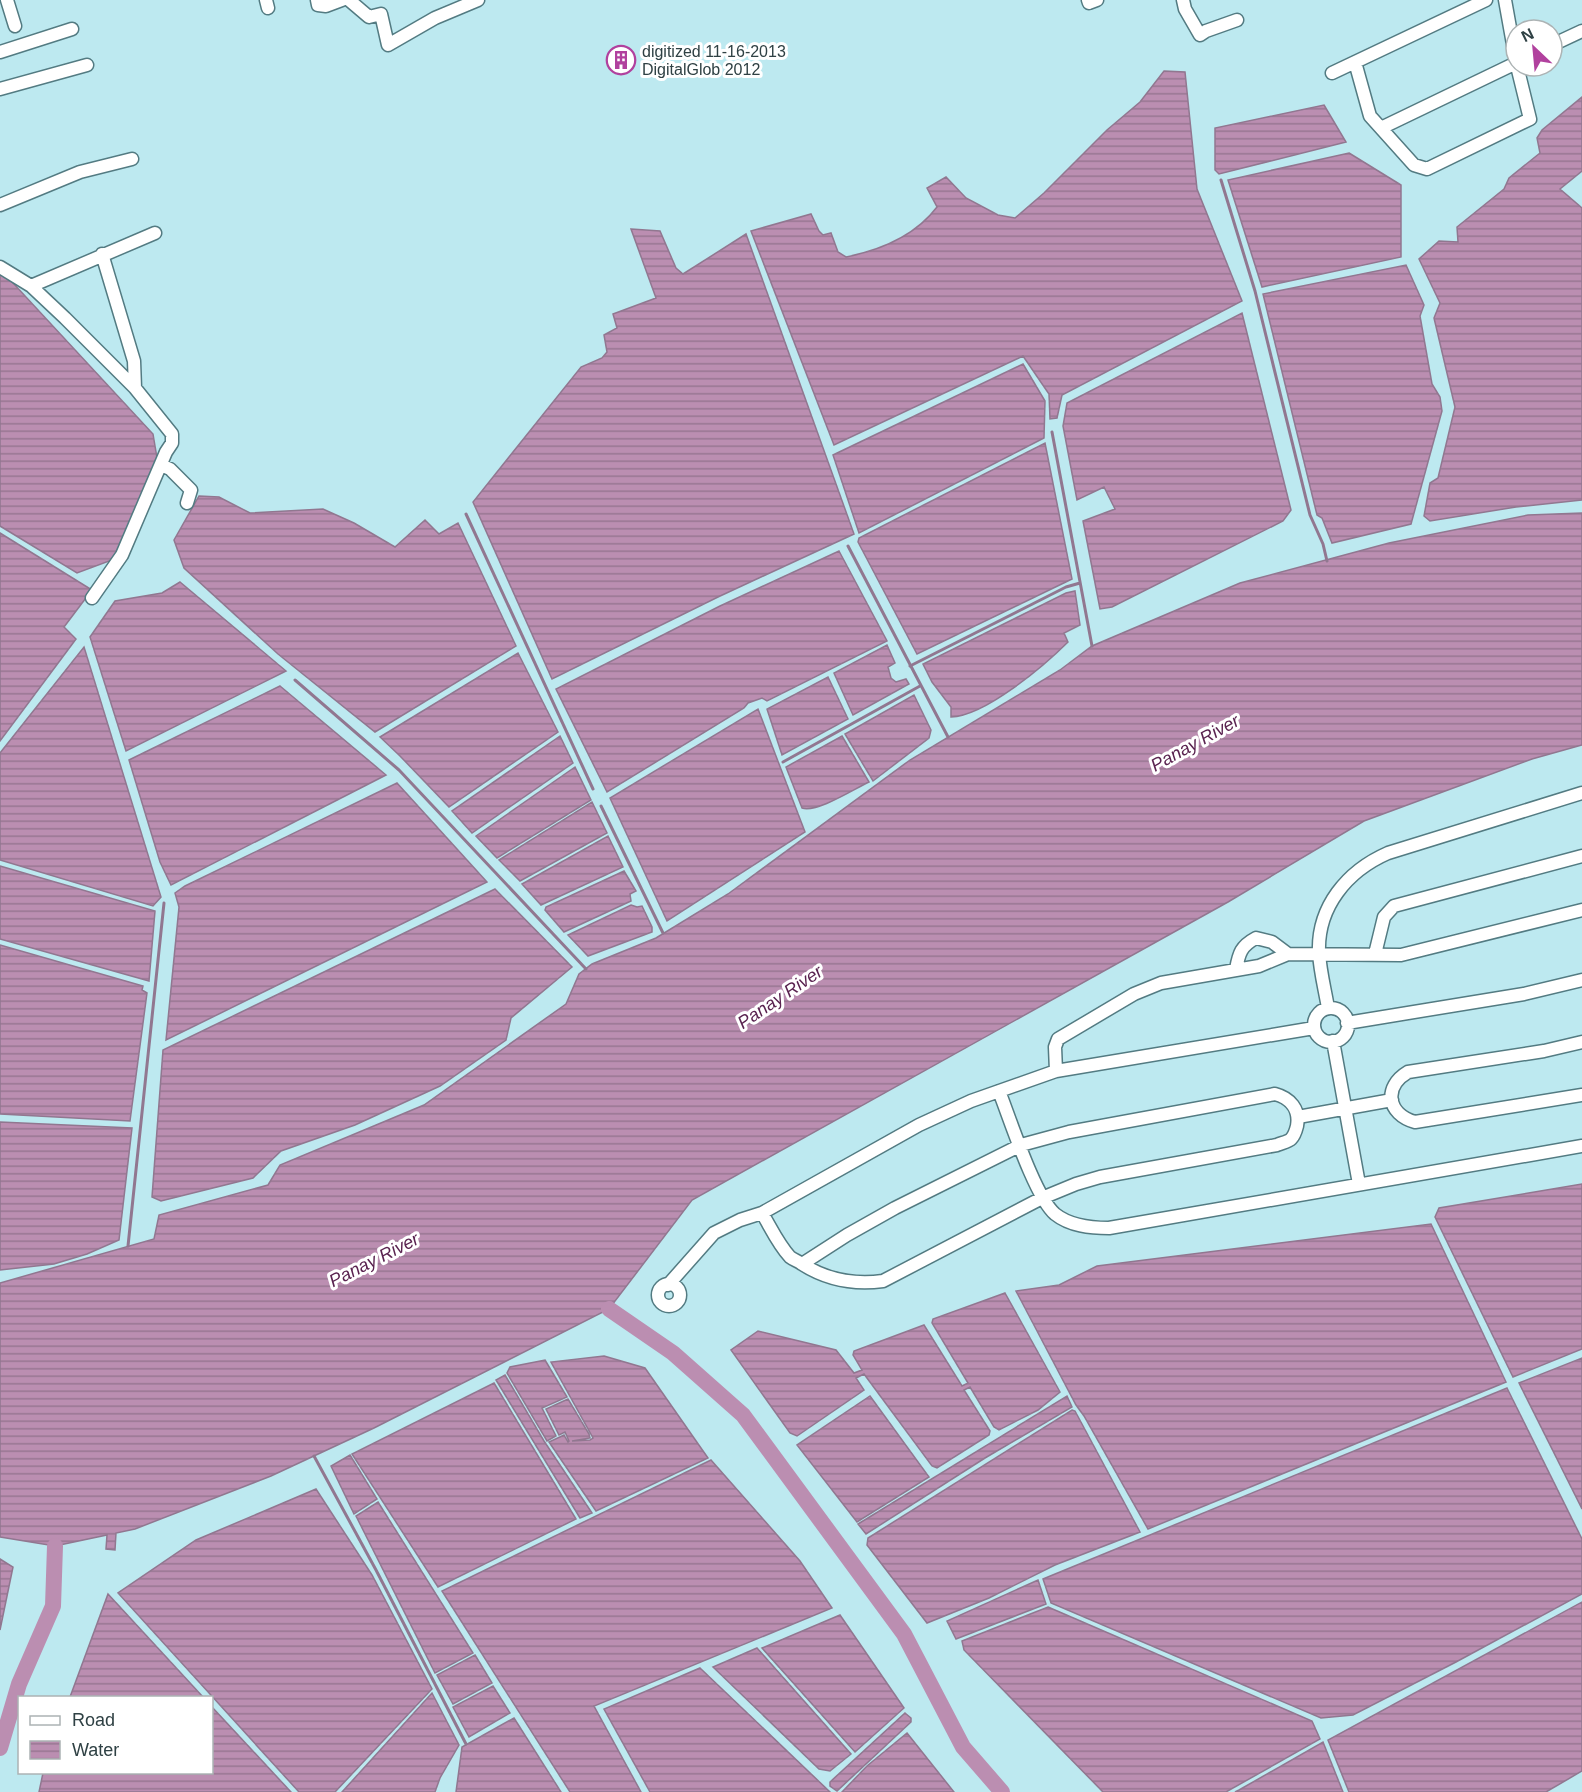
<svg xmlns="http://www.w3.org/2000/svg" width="1582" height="1792" font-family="Helvetica,sans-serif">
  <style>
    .water { fill: url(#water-rules); stroke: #917790; stroke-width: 1.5 }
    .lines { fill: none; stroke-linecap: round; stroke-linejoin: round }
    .stream { stroke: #917790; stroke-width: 3 }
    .river { stroke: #bb8eb1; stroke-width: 16 }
    .minor-casing { stroke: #537b82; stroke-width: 15 }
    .minor { stroke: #fff; stroke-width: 12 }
    .labels { text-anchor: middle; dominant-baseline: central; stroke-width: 6; stroke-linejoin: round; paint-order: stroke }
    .poi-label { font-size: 16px; fill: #2f4144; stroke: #fff; text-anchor: start }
    .water-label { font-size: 18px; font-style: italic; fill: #5a2350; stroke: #fff }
  </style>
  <defs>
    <pattern id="water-rules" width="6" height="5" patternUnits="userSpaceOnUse" patternTransform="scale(1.5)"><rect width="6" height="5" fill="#bb8eb1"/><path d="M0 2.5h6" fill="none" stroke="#987692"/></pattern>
  </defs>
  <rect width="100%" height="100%" fill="#bde9f0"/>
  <path class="water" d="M1164,71L1185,72L1197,189L1242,301L1062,395L1057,418L1050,419L1049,394L1023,356L834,445L751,231L811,214L819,231L823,235L831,233L838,252L846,257C881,250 915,236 937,207L927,188L946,177L966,198L998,215L1015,218L1044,193L1107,130L1140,102Z
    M1582,97V171L1560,189L1582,208V500L1516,507L1430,521L1424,516L1430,483L1438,478L1455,407L1434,318L1440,303L1419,259L1439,241L1458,242L1457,227L1504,189L1509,178L1540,153L1537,138L1542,130Z
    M1324,105L1346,142L1219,174L1215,170V128Z
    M1349,153L1401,185V257L1262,287L1228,180Z
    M631,229L660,231L676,268L683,274L746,234L854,534L718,597L552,679L473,502L581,367L602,358L607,352L604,335L617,328L613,314L656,298Z
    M1406,265L1424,305L1420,316L1432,384L1440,397L1442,411L1411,524L1332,543L1322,518L1317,515L1263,294Z
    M0,269L153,434L157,458L120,557L77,573L0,526Z
    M1242,313L1291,510L1283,521L1112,607L1100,609L1083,521L1115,509L1104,487L1077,500L1063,426L1067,403Z
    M1023,364L1045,401L1044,438L859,533L833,455Z
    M1045,443L1072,579L917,654L858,542L859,538Z
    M199,496L219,497L250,513L323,509L354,523L395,547L425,520L439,534L458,523L516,646L375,732L278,654L184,568L174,540Z
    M1582,513V745L1532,759L1364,821L1228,902L692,1200L609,1309L374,1428L271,1476L135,1529L116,1533L115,1550L106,1549L107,1535L55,1546L0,1537V1283L154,1239L159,1215L268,1185L280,1165L424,1105L566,1004L579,974L592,964L656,938L728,894L910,760L1060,670L1092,646L1240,583L1389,543L1528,515Z
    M0,533L92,590L64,627L76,639L0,741Z
    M839,551L887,641L767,701L762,698L748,703L744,708L607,792L556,689L720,606Z
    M180,582L286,671L126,751L90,637L115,601L162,593Z
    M1075,591L1080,625L1064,633L1068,642C1044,666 985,716 951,717V707L932,682L923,664L1066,593Z
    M887,645L895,663L888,667L891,678L896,682L906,679L909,684L853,715L834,673Z
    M84,647L161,897L153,906L0,860V753Z
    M518,653L558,732L449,807L400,756L380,737Z
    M828,677L848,719L782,755L767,709Z
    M280,686L386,775L171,885L160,862L129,760Z
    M914,695L931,730L929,738L873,781L845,734Z
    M758,709L805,832L667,921L610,798Z
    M560,736L573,763L472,833L452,811Z
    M842,736L869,782C854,789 817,813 802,808L786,767Z
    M575,767L591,800L497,858L476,836Z
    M397,783L487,882L166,1040L179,907L175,893L185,886Z
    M592,802L607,833L520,881L499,860Z
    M608,836L623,867L541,905L522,884Z
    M0,866L155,911L149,981L0,939Z
    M624,871L636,891L630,894L631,901L564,932L545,910L546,907Z
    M495,889L572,967L511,1018L506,1040L440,1086L355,1125L281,1151L253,1178L161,1201L152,1197L163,1050Z
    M631,905L637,907L642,906L652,927V932L588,956L568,935Z
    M0,945L143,986L142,990L147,993L130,1121L0,1114Z
    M0,1122L132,1128L119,1240L87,1254L54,1264L0,1270Z
    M1582,1184V1349L1513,1377L1435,1217L1439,1208Z
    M1431,1224L1506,1382L1148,1529L1084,1416L1076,1405L1016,1291L1059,1285L1097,1266Z
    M1005,1293L1060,1392L1038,1410L999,1430L994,1427L970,1387L964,1390L990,1431L989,1435L937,1468L932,1466L864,1374L856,1378L864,1390L797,1436L790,1433L731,1350L758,1331L836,1350L854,1373L862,1370L853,1355L854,1351L924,1325L962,1386L968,1383L932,1323L933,1319Z
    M604,1356L645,1368L708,1458L596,1511L549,1442L564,1435L568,1442L569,1441L565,1432L559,1435L546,1409L568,1399L589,1434L590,1438L572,1441L590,1440L593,1438L551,1362Z
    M1582,1358V1509L1519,1383Z
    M545,1360L567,1397L542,1408L556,1436L547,1441L507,1373L510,1367Z
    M505,1375L544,1441L592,1513L580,1518L496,1380Z
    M494,1383L576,1519L438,1587L352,1454Z
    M1507,1388L1582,1539V1594L1456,1662L1353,1715L1321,1718L1051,1603L1043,1579Z
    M870,1396L929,1477L857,1522L797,1445Z
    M1067,1396L1072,1407L985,1458L866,1534L858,1524Z
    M1072,1410L1075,1411L1140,1532L1055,1565L989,1598L927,1623L867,1545L868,1538Z
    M350,1455L377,1499L354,1514L331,1466Z
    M711,1460L800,1561L832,1608L594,1706L641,1792H570L442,1591Z
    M316,1489L372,1575L432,1689L335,1792H299L118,1593L196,1540Z
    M378,1502L473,1653L435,1673L356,1516Z
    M0,1559L13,1567L0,1630Z
    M1038,1580L1046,1604L956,1639L947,1621Z
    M108,1594L203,1697H70Z
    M1582,1602V1771L1546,1792H1349L1328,1740Z
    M1048,1607L1312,1721L1320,1739L1226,1792H1103L964,1650L962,1641Z
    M840,1615L904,1708L855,1752L762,1648Z
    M757,1648L851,1754L830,1771L819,1769L713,1667Z
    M475,1655L492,1683L453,1704L437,1675Z
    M700,1668L830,1792H650L604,1709Z
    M493,1686L510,1713L469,1737L453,1707Z
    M432,1693L459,1745L440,1778L435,1792H342Z
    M212,1707L291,1792H39L43,1773L212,1772Z
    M905,1713L911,1718V1722L837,1791L830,1786V1782Z
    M514,1718L561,1792H456L462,1747Z
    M907,1733L954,1792H842L867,1766Z
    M1323,1742L1343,1792H1235L1239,1790Z"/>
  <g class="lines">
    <path class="stream" d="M1221,180L1255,291L1310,515L1323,544L1327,561
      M1052,432L1092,646
      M466,514L593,789
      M848,546L948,737
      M910,666L1066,587L1080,583
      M295,680L399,770L586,969
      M783,762L920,686
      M601,806L663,933
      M128,1246L164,903
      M314,1456L376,1570L466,1744"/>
    <path class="river" d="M609,1309L673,1353L743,1415L904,1634L963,1747L1002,1792
      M0,1748L19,1684L53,1606L55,1546"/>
    <g class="minor-casing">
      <path id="minor" d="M7,0L15,26
        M266,0L268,8
        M317,0L318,5L326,6L342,0
        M349,0L369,17L381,14L388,45L435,18L478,0
        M1088,0L1089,3L1097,0
        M1183,0L1185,9L1200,35L1206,31L1237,20
        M1505,0L1516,61
        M1552,45L1582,31
        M0,52L72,29
        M1355,62L1370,116L1414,165L1427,169L1530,119L1517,66
        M1332,73L1486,0
        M0,89L87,65
        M1381,128L1516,63
        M0,205L80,172L132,159
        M102,254L134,361L135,388
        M0,267L31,286L65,318L135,388L172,434V443L166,452L122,555L92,598
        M31,286L155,233
        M161,465L170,469L191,490L187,503
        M1375,954L1384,917L1394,906L1582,856
        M1236,969C1239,953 1241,946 1256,938L1272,942L1288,954
        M1328,1008C1325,990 1320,971 1319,953C1317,907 1347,871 1388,853L1582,793
        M1314 1025a17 17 0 1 1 34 0a17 17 0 1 1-34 0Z
        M1347,1023L1524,994L1582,980
        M1333,1041L1359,1184
        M1582,1042L1544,1051L1408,1072C1383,1087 1387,1114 1415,1122L1582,1095
        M1056,1071L1055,1047L1058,1039L1134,994L1161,983L1259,966L1288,954L1401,955L1582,910
        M999,1091C1010,1119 1035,1197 1055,1214C1070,1226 1090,1228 1109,1228L1582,1146
        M1298,1117L1392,1100
        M762,1213C771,1228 778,1244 790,1257C794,1260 798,1261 802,1264C827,1280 853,1285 883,1281L1042,1198L1076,1184L1100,1177L1277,1145C1281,1143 1288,1142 1291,1139C1294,1136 1296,1130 1297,1126C1300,1109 1290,1098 1275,1094L1069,1132L1021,1145L895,1208L847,1235L802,1264
        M658 1295a11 11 0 1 1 22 0a11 11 0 1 1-22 0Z
        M668,1285L714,1233L740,1220L762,1213L919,1125L971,1101L1056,1071L1314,1028"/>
    </g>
    <use href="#minor" class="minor"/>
  </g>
  <defs>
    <g id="building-ring" transform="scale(1.5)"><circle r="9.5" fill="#fff" stroke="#b1419e" stroke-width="1.5"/><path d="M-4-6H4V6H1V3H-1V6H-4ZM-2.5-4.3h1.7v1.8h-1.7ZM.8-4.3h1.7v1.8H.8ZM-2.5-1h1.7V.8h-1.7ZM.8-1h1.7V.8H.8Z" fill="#b1419e"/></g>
  </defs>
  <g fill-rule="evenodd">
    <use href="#building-ring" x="621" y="60"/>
  </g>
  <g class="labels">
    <g class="poi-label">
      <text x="642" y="51">digitized 11-16-2013<tspan x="642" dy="18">DigitalGlob 2012</tspan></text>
    </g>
    <g class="water-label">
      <text transform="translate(1195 743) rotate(-29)">Panay River</text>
      <text transform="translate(780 997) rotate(-34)">Panay River</text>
      <text transform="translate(374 1260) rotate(-27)">Panay River</text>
    </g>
  </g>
  <rect x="18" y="1696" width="195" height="78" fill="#ffffff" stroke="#acb3b4" stroke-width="1.5"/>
  <rect x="30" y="1716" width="30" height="9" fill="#ffffff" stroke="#acb3b4" stroke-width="1.5"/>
  <text x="72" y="1726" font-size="18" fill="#2f4144">Road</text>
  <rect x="30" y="1741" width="30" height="18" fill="url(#water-rules)" stroke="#acb3b4" stroke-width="1.5"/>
  <text x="72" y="1756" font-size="18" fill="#2f4144">Water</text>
  <g transform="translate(1534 48) rotate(334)"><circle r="28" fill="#ffffff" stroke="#acb3b4" stroke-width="1.5"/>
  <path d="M0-4.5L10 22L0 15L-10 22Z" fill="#b1419e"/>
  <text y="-9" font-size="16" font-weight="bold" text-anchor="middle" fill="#2f4144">N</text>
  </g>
</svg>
